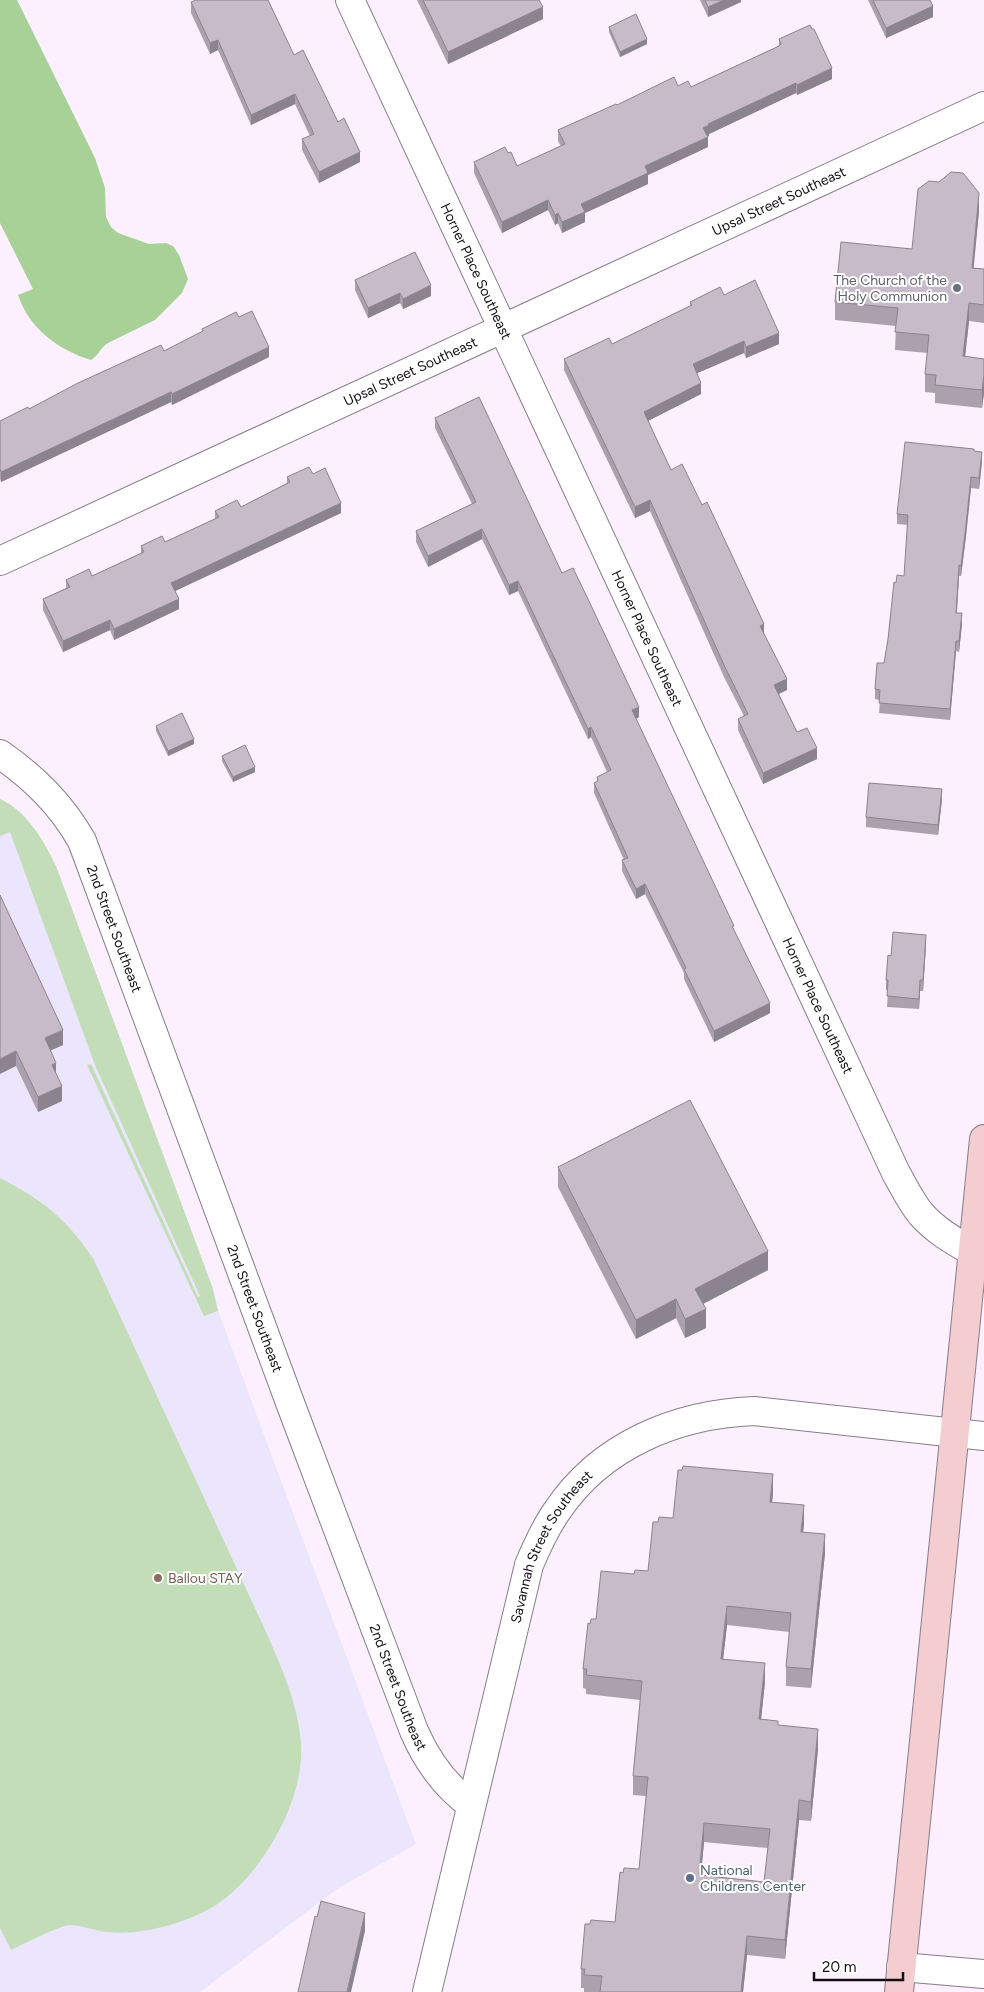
<svg xmlns="http://www.w3.org/2000/svg" width="984" height="1992" font-family="Figtree,sans-serif">
  <style>
    .education { fill: #ece6fc }
    .green { fill: #c2ddb7 }
    .forest { fill: #a8d198 }
    .lines { fill: none; stroke-linecap: round; stroke-linejoin: round }
    .street-casing { stroke: #877c8a; stroke-width: 30 }
    .secondary-casing { stroke: #877c8a; stroke-width: 30 }
    .street { stroke: #fff; stroke-width: 28 }
    .secondary { stroke: #f3cdd0; stroke-width: 28 }
    .wall { fill: #aba1ae; fill-rule: evenodd }
    .shaded-wall { fill: #8b838d }
    .building { fill: #c7bbca; stroke: #8b838d; fill-rule: evenodd }
    .worship-dot { fill: #6b7280; stroke: #fff; stroke-width: 2 }
    .education-dot { fill: #8d6e63; stroke: #fff; stroke-width: 2 }
    .service-dot { fill: #5c6f8a; stroke: #fff; stroke-width: 2 }
    .labels { text-anchor: middle; dominant-baseline: central; stroke-width: 4; stroke-linejoin: round; paint-order: stroke }
    .street-label { font-size: 14px; fill: #120e13; stroke: #fff }
    .worship-label { font-size: 14px; fill: #5b616d; stroke: #fff; text-anchor: end }
    .education-label { font-size: 14px; fill: #785e54; stroke: #fff; text-anchor: start }
    .service-label { font-size: 14px; fill: #4e5e75; stroke: #fff; text-anchor: start }
  </style>
  <rect width="100%" height="100%" fill="#fceffe"/>
  <path class="education" d="M0,799L21,813L39,836L56,866L213,1289L218,1311L416,1844L337,1889L200,1992H0Z"/>
  <path class="green" d="M0,799C27,811 44,841 56,866L213,1289L218,1311L204,1316L87,1065L91,1064L198,1297L200,1296L95,1065L10,832L0,836Z
    M0,1178C44,1201 66,1218 94,1260L267,1634C282,1669 298,1704 301,1743C305,1799 263,1874 216,1905C195,1918 166,1928 141,1931C131,1933 118,1933 107,1932C95,1931 82,1925 70,1925C61,1925 21,1945 11,1950L0,1928Z"/>
  <path class="forest" d="M0,0H17L95,158L105,188L106,217L111,227L118,233L149,244L166,243L173,246L179,255L188,279L182,293L155,320L108,343C100,348 99,355 91,360C58,350 29,328 18,295L33,289L0,223Z"/>
  <g class="lines">
    <g class="street-casing">
      <g id="street">
        <path id="s1" d="M350,0L896,1173C904,1187 911,1202 921,1214C936,1231 954,1241 973,1252"/>
        <path id="s2" d="M0,561L984,106"/>
        <path id="s3" d="M0,754C34,778 61,804 82,841L292,1408L414,1731C427,1761 445,1786 471,1805"/>
        <path d="M901,1967L984,1974"/>
        <path id="s4" d="M427,1992L529,1565C537,1546 545,1528 557,1511C601,1445 677,1414 754,1411L984,1436"/>
      </g>
    </g>
    <g class="secondary-casing">
      <path id="secondary" d="M899,1992L984,1139"/>
    </g>
    <use href="#street" class="street"/>
    <use href="#secondary" class="secondary"/>
  </g>
  <path class="wall" d="M417,0H539L543,19L448,64Z
    M700,0H741V2L708,17Z
    M868,0H930L933,17L886,38Z
    M191,2L294,55L338,122L360,162L319,183L302,150V139L310,136L295,104L251,125L218,50L210,54L191,13Z
    M609,27L647,44L620,57L609,32Z
    M779,39L832,79L797,95L796,93L709,134V136H707L708,147L648,175V184L585,213V222L562,233L558,223L555,225L548,210L502,233L474,173V162L508,153L517,166L561,146L558,141V130L617,105L678,86L691,87L779,46Z
    M979,211L973,268L984,269V323L969,321L965,357L984,359V393L982,408L935,403V393L925,392V374L928,353L895,350L896,326L835,320V302L912,249Z
    M355,280L431,296L403,309L400,303L368,318L355,290Z
    M724,295L779,344L746,358L744,353L697,373L701,394L648,421L671,470L764,634L787,690L779,694L797,732L817,759L763,784L738,730V719L744,716L724,677L650,511L635,518L564,370V359L612,344L690,306V302Z
    M239,317L269,357L172,405L171,402L1,482L0,479V421L164,351L202,332V329Z
    M435,418L562,573L639,717L636,719L734,930L770,1013L714,1042L684,979V973L645,894L636,899L622,871V860H624L594,793V783L597,782V777L607,772L591,737L588,739L518,591L509,595L482,539L428,567L416,542V531L472,504L435,428Z
    M974,451L982,462L979,489L971,488L966,536L961,576H959L957,613L962,624L959,652L956,651L950,720L879,713L880,700L875,699V689L884,663L888,639L896,583L904,576L908,525L897,524V514Z
    M313,474L341,513L175,591L179,609L114,640L110,630L63,652L43,610V599L66,588V580L92,576L141,553V546L165,542L215,519V511L241,507L287,483V477Z
    M156,726L194,744L168,756L156,731Z
    M222,756L255,772L233,782L222,761Z
    M942,799L938,835L866,827V817Z
    M0,895L63,1045L50,1050L62,1101L38,1112L16,1066Z
    M926,945L923,991H920L919,1009L887,1007L888,990H886V980L891,956Z
    M558,1167L768,1270L703,1304L706,1328L685,1338L676,1318L636,1339L558,1187Z
    M773,1493L772,1502L804,1524L803,1532L825,1553L811,1688L786,1686V1667L790,1632L727,1625L723,1659L765,1682L761,1719L778,1725L818,1749L811,1821L799,1820L785,1959L747,1955L743,1992H584V1988H581V1969L590,1924L615,1922L623,1873L639,1869L646,1796L633,1795V1776L640,1700L586,1694V1689L583,1688V1669L590,1624L596,1619L634,1574L648,1571L658,1522ZM704,1842L768,1848L764,1882L701,1875Z"/>
  <path class="shaded-wall" d="M724,0H741V2L708,17V7Z
    M933,6V17L886,38V28Z
    M543,7V19L448,64V52Z
    M647,39V44L620,57V52Z
    M218,40V50L210,54V43Z
    M832,68V79L797,95V85Z
    M796,83V93L709,134V136L703,138V128L708,124Z
    M295,94V104L251,125V115Z
    M708,137V147L648,175V184L585,213V222L562,233V222L581,204L645,166Z
    M360,152V162L319,183V172Z
    M979,193V211L972,286V268Z
    M548,200V210L502,233V222Z
    M558,213V223L555,225V215Z
    M431,285V296L403,309V299Z
    M400,293V303L368,318V308Z
    M969,303V321L963,375V356Z
    M779,333V344L746,358V347Z
    M744,341V353L693,375V364Z
    M269,347V357L172,405V394Z
    M984,375V393L982,408V390Z
    M701,383V394L644,423V412Z
    M171,392V402L1,482V472Z
    M982,452V462L979,489V478Z
    M971,477V488L966,536L961,576V566Z
    M650,500V511L635,518V507Z
    M341,503V513L171,593V583Z
    M482,529V539L428,567V556Z
    M959,565V576L956,623V613Z
    M518,581V591L509,595V585Z
    M179,599V609L114,640V629Z
    M962,613V624L959,652V641Z
    M110,620V630L63,652V641Z
    M764,624V635L760,626Z
    M956,641V651L950,720V709Z
    M787,679V690L774,696V685Z
    M639,707V717L632,721V710Z
    M591,727V737L588,739V729Z
    M194,739V744L168,756V751Z
    M817,748V759L763,784V773Z
    M255,767V772L233,782V777Z
    M942,789V799L938,835V825Z
    M645,884V894L636,899V889Z
    M926,935V945L923,991V980Z
    M920,980V991L919,1009V999Z
    M770,1003V1013L714,1042V1031Z
    M63,1030V1045L45,1053V1038Z
    M16,1051V1066L0,1074V1059Z
    M56,1063V1078L52,1065Z
    M62,1086V1101L38,1112V1097Z
    M768,1251V1270L695,1308V1289Z
    M676,1299V1318L636,1339V1320Z
    M706,1309V1328L685,1338V1319Z
    M773,1474V1493L770,1521V1502Z
    M804,1505V1524L801,1551V1532Z
    M825,1534V1553L811,1688V1669Z
    M727,1606V1625L721,1678V1659Z
    M765,1663V1682L759,1738V1719Z
    M818,1729V1749L811,1821V1802Z
    M799,1800V1820L785,1959V1940Z
    M704,1823V1842L699,1894V1875Z
    M365,1913V1931L351,1992H347Z
    M747,1936V1955L743,1992H741Z"/>
  <path class="building" d="M196,0H268L294,55L303,50L338,122L344,118L360,152L319,172L302,139L314,134L295,94L251,115L218,40L210,43L191,2Z
    M423,0H539L543,7L448,52Z
    M705,0H724L708,7Z
    M873,0H930L933,6L886,28Z
    M636,14L647,39L620,52L609,27Z
    M810,25L812,29H814L832,68L797,85L796,83L708,124L709,125L703,128L708,137L645,166L648,173L581,204L585,212L562,222L558,213L555,215L548,200L502,222L474,162L505,147L508,153L511,152L517,166L565,144L558,130L616,104L617,105L674,77L678,86L688,81L691,87L779,46L781,44L779,39Z
    M951,172L963,173L979,193L972,268L984,269V305L969,303L963,356L984,359V375L982,390L935,385L936,375L925,374L929,335L895,332L898,308L835,302L841,242L912,249L918,189L929,181L939,182Z
    M415,252L431,285L403,299L400,293L368,308L355,280Z
    M755,280L779,333L746,347L744,341L693,364L701,383L644,412L671,470L682,464L702,505L707,502L764,624L760,626L787,679L774,685L797,732L807,728L817,748L763,773L738,719L748,714L724,665L650,500L635,507L564,359L609,338L612,344L692,305L690,302L720,287L724,295Z
    M252,311L269,347L172,394L171,392L1,472L0,469V421L28,407L29,409L78,383L161,345L164,351L203,331L202,329L236,312L239,317Z
    M479,397L562,573L573,568L587,597L639,707L632,710L734,926H732L770,1003L714,1031L684,969L686,968L645,884L636,889L622,860L628,858L594,783L598,781L597,777L611,770L591,727L588,729L518,581L509,585L482,529L428,556L416,531L476,502L435,418Z
    M905,442L974,449V451L982,452L979,478L971,477L966,525L961,566L959,565L956,613H962L959,641H956L950,709L879,703L880,690L875,689L877,663H884L888,639L894,582L896,583L897,575L904,576L908,515L897,514Z
    M309,467L313,474L325,468L341,503L171,583L179,599L114,629L110,620L63,641L43,599L70,587L66,580L89,569L92,576L144,552L141,546L162,536L165,542L219,517L215,511L237,500L241,507L290,482L287,477Z
    M182,713L194,739L168,751L156,726Z
    M245,745L255,767L233,777L222,756Z
    M869,783L942,789L938,825L866,817Z
    M0,895L63,1030L45,1038L56,1063L52,1065L62,1086L38,1097L16,1051L0,1059Z
    M893,932L926,935L923,980H920L919,999L887,996L888,980H886L888,955L891,956Z
    M690,1100L768,1251L695,1289L706,1309L685,1319L676,1299L636,1320L558,1167Z
    M683,1466L773,1474L770,1502L804,1505L801,1532L825,1534L811,1669L786,1667L791,1613L727,1606L721,1659L765,1663L759,1719L778,1721V1725L818,1729L811,1802L799,1800L785,1940L747,1936L741,1992H600L602,1976L584,1975L585,1969H581L585,1924H590L591,1920L615,1922L620,1872L623,1873L624,1868L639,1869L648,1777L633,1776L642,1681L586,1675L587,1669H583L588,1623L590,1624L591,1619H596L601,1571L634,1574L635,1570L648,1571L653,1522H658L659,1517L673,1518L678,1470H682ZM704,1823L770,1829L764,1882L699,1875Z
    M321,1901L365,1913L347,1992H298L315,1916L317,1917Z"/>
  <circle class="worship-dot" cx="957" cy="288" r="5"/>
  <circle class="education-dot" cx="158" cy="1578" r="5"/>
  <circle class="service-dot" cx="690" cy="1878" r="5"/>
  <g class="labels">
    <g class="street-label">
      <text stroke="none"><textPath href="#s2" startOffset="858">Upsal Street Southeast</textPath></text>
      <text stroke="none"><textPath href="#s1" startOffset="299">Horner Place Southeast</textPath></text>
      <text stroke="none"><textPath href="#s2" startOffset="452">Upsal Street Southeast</textPath></text>
      <text stroke="none"><textPath href="#s1" startOffset="704">Horner Place Southeast</textPath></text>
      <text stroke="none"><textPath href="#s3" startOffset="214">2nd Street Southeast</textPath></text>
      <text stroke="none"><textPath href="#s1" startOffset="1109">Horner Place Southeast</textPath></text>
      <text stroke="none"><textPath href="#s3" startOffset="619">2nd Street Southeast</textPath></text>
      <text stroke="none"><textPath href="#s4" startOffset="465">Savannah Street Southeast</textPath></text>
      <text stroke="none"><textPath href="#s3" startOffset="1024">2nd Street Southeast</textPath></text>
    </g>
    <g class="worship-label">
      <text x="947" y="280">The Church of the<tspan x="947" dy="16">Holy Communion</tspan></text>
    </g>
    <g class="education-label">
      <text x="168" y="1578">Ballou STAY</text>
    </g>
    <g class="service-label">
      <text x="700" y="1870">National<tspan x="700" dy="16">Childrens Center</tspan></text>
    </g>
  </g>
  <path d="M814 1972v8h89v-8" fill="none" stroke="#120e13" stroke-width="2.5"/>
  <text x="822" y="1972" font-size="15" fill="#120e13" stroke="#ffffff" stroke-width="4" paint-order="stroke">20 m</text>
</svg>
